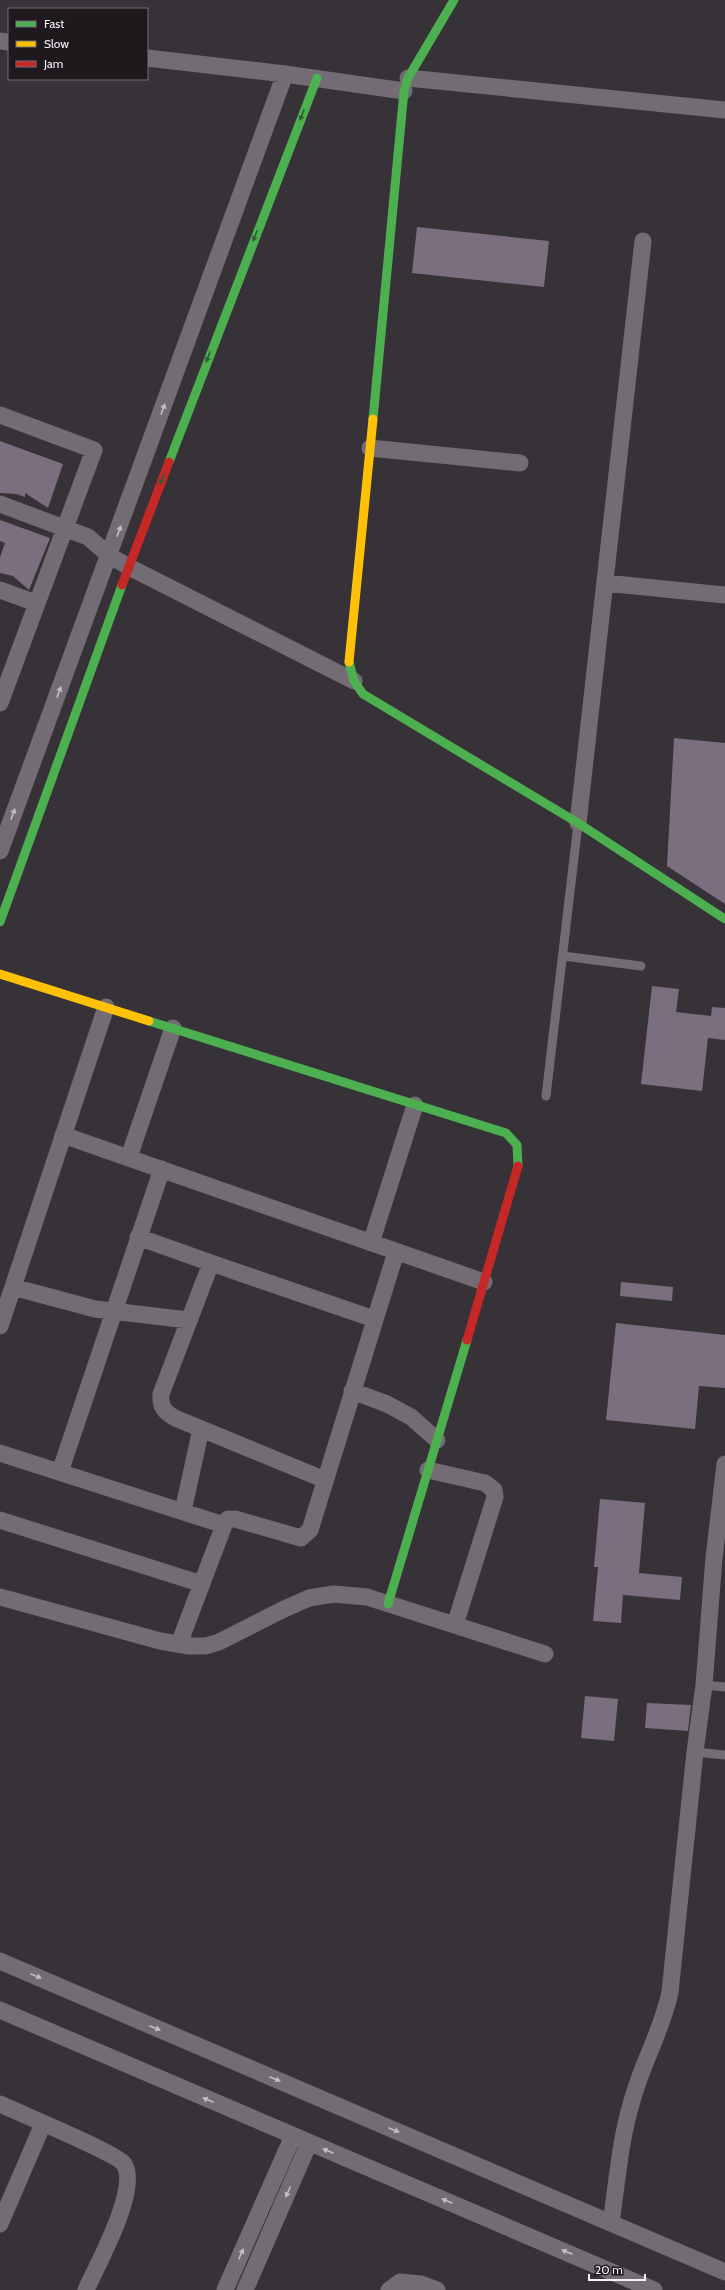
<svg xmlns="http://www.w3.org/2000/svg" width="725" height="2290" font-family="Cabin,sans-serif">
  <style>
    .building { fill: #7b6e7e }
    .lines { fill: none; stroke-linecap: round; stroke-linejoin: round }
    .lane { stroke: #736c75; stroke-width: 9 }
    .street { stroke: #736c75; stroke-width: 17 }
    .fast { stroke: #4caf50; stroke-width: 9 }
    .slow { stroke: #ffc107; stroke-width: 9 }
    .jam { stroke: #c62828; stroke-width: 9 }
    .oneway { fill: #325c34 }
    .oneway2 { fill: #c2bcc3 }
  </style>
  <rect width="100%" height="100%" fill="#363237"/>
  <path class="building" d="M417,227L549,241L544,287L412,273Z
    M0,441L63,464L48,508L25,493V497L16,494L0,493Z
    M0,520L50,538L29,590L13,576L0,573V557L5,543L0,541Z
    M674,738L725,743V904L667,866Z
    M652,986L679,989L676,1012L711,1016L712,1007L725,1008V1040L708,1038L702,1091L641,1084Z
    M621,1282L673,1287L672,1301L620,1296Z
    M616,1323L725,1335V1388L699,1386L695,1429L606,1420Z
    M600,1499L645,1503L639,1573L682,1577L680,1600L623,1595L621,1623L593,1621L598,1567H594Z
    M585,1696L618,1699L614,1741L581,1738Z
    M647,1703L691,1705L688,1731L645,1728Z"/>
  <g class="lines">
    <path class="lane" d="M563,956L641,966
      M546,1096L578,824
      M704,1685L725,1687
      M695,1752L725,1755"/>
    <path class="street" d="M0,41L9,42
      M147,58L285,74L404,91
      M408,78L725,110
      M0,415L94,450L0,703
      M370,448L520,463
      M0,504L88,537L110,556L129,567L354,681
      M605,583L725,595
      M0,590L36,603
      M578,823L643,241
      M0,851L285,74
      M63,1135L484,1282
      M129,1157L173,1028
      M138,1237L211,1263L161,1394C160,1406 164,1412 175,1418L325,1480
      M371,1243L415,1105
      M211,1263L374,1319
      M13,1287L95,1309L188,1320
      M0,1326L106,1007
      M352,1391L387,1404L411,1417L437,1440
      M0,1453L224,1525
      M428,1470L485,1483L494,1490L495,1497L455,1625
      M60,1472L162,1169
      M183,1511L201,1429
      M0,1520L202,1584
      M0,1597L160,1641L189,1646H206L219,1642L282,1610L309,1598L334,1594L367,1597L545,1654
      M179,1644L224,1525L228,1519H235L301,1538L310,1530L396,1252
      M0,1961L725,2272
      M0,2010L654,2290
      M0,2104C19,2113 116,2153 124,2164C140,2189 97,2265 86,2290
      M611,2223C617,2183 620,2140 632,2101C642,2063 662,2031 670,1992L695,1752L704,1685L714,1558L725,1464
      M0,2224L43,2124
      M225,2290L293,2136
      M245,2290L309,2143
      M389,2290L400,2282L421,2284L437,2290"/>
    <path class="fast" d="M373,419L404,91L408,78L454,0
      M169,462L317,78
      M349,662L354,681L363,694L578,823L725,919
      M0,922L122,585
      M149,1021L506,1133L517,1145L518,1166
      M388,1604L467,1340"/>
    <path class="slow" d="M349,662L373,419
      M0,974L149,1021"/>
    <path class="jam" d="M122,585L169,462
      M467,1340L518,1166"/>
  </g>
  <defs><path id="oneway-solid" d="M-6-.8H1V-3.2L6.5 0L1 3.2V.8H-6Z"/></defs>
  <g class="oneway">
    <use href="#oneway-solid" transform="translate(302 115) rotate(111)"/>
    <use href="#oneway-solid" transform="translate(255 236) rotate(111)"/>
    <use href="#oneway-solid" transform="translate(208 357) rotate(111)"/>
    <use href="#oneway-solid" transform="translate(162 479) rotate(111)"/>
  </g>
  <g class="oneway2">
    <use href="#oneway-solid" transform="translate(163 409) rotate(-70)"/>
    <use href="#oneway-solid" transform="translate(119 531) rotate(-70)"/>
    <use href="#oneway-solid" transform="translate(59 692) rotate(-70)"/>
    <use href="#oneway-solid" transform="translate(13 814) rotate(-70)"/>
    <use href="#oneway-solid" transform="translate(36 1976) rotate(23)"/>
    <use href="#oneway-solid" transform="translate(155 2028) rotate(23)"/>
    <use href="#oneway-solid" transform="translate(275 2079) rotate(23)"/>
    <use href="#oneway-solid" transform="translate(208 2100) rotate(-157)"/>
    <use href="#oneway-solid" transform="translate(394 2130) rotate(23)"/>
    <use href="#oneway-solid" transform="translate(328 2151) rotate(-157)"/>
    <use href="#oneway-solid" transform="translate(288 2192) rotate(114)"/>
    <use href="#oneway-solid" transform="translate(447 2201) rotate(-157)"/>
    <use href="#oneway-solid" transform="translate(567 2252) rotate(-157)"/>
    <use href="#oneway-solid" transform="translate(241 2254) rotate(-66)"/>
  </g>
  <rect x="8" y="8" width="140" height="72" fill="#1d191d" stroke="#746f74"/>
  <rect x="16" y="21" width="20" height="6" fill="#4caf50" stroke="#746f74"/>
  <text x="44" y="28" font-size="12" fill="#f6f1f7">Fast</text>
  <rect x="16" y="41" width="20" height="6" fill="#ffc107" stroke="#746f74"/>
  <text x="44" y="48" font-size="12" fill="#f6f1f7">Slow</text>
  <rect x="16" y="61" width="20" height="6" fill="#c62828" stroke="#746f74"/>
  <text x="44" y="68" font-size="12" fill="#f6f1f7">Jam</text>
  <path d="M589 2274v6h56v-6" fill="none" stroke="#f6f1f7" stroke-width="2"/>
  <text x="595" y="2274" font-size="12" fill="#f6f1f7" stroke="#1d191d" stroke-width="3" paint-order="stroke">20 m</text>
</svg>
